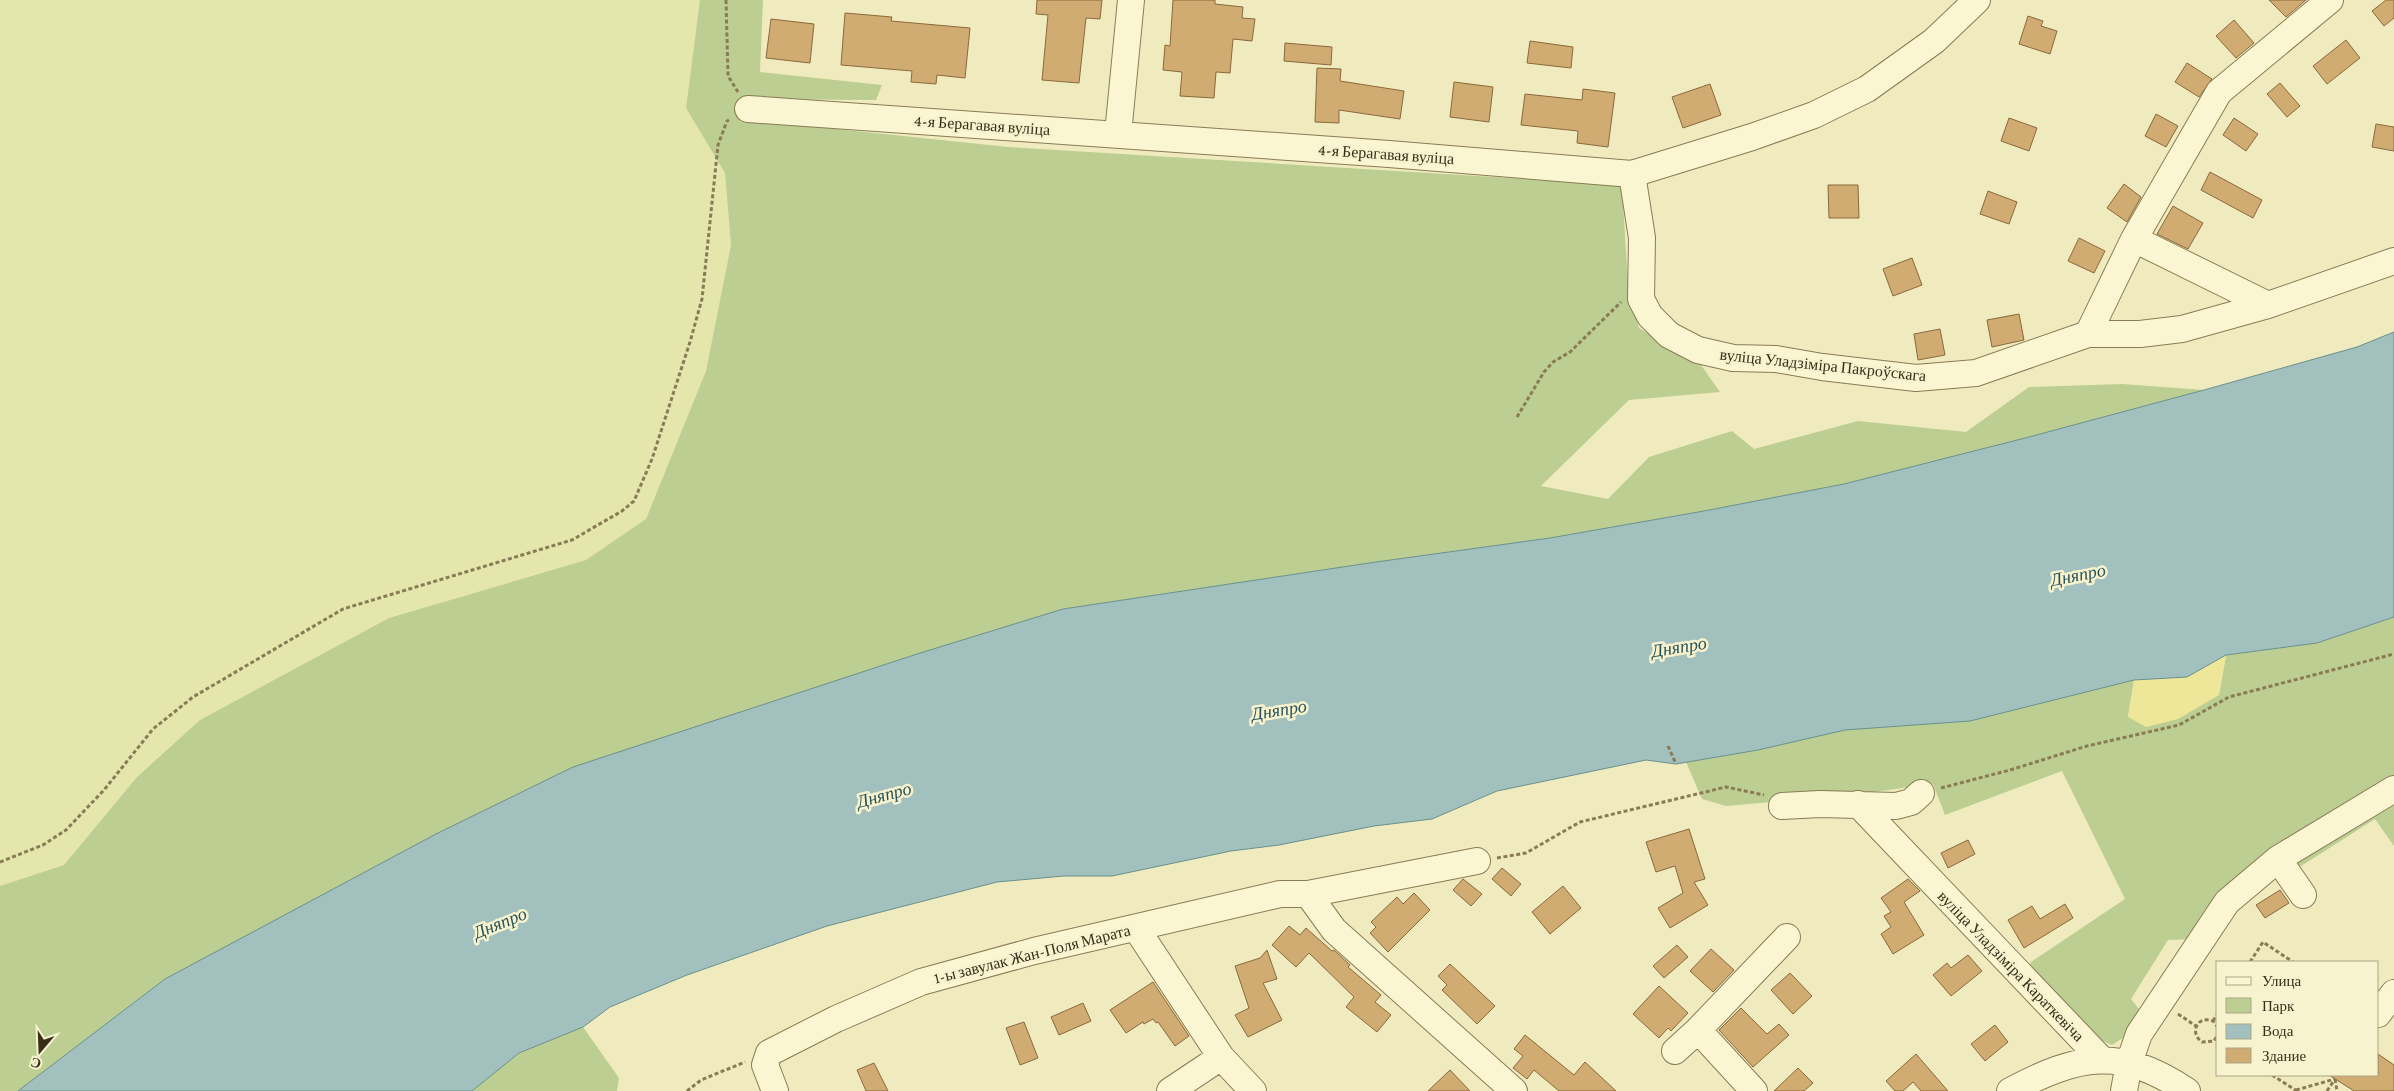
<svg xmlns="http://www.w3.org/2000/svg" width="2394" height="1091" font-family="'Crimson Pro',serif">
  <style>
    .farmland { fill: #e4e6ab }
    .green { fill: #bcce92 }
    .sand { fill: #eee799 }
    .water { fill: #a2c1be; stroke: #69908d }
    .building { fill: #d0ab72; stroke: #8a693b }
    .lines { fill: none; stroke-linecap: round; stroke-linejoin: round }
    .minor-casing { stroke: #897b56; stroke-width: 28 }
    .path { stroke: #897b56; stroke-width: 3; stroke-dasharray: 4 2.5; stroke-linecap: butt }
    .minor { stroke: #fbf6d2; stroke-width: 26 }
    .labels { text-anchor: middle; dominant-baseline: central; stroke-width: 5; stroke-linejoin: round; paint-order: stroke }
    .street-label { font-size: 16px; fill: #382f1b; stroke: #f7f3ce }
    .water-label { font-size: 18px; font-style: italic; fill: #2a5359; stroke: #f7f3ce }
  </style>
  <rect width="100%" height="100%" fill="#f0ebbe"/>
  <path class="farmland" d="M0,0H700L686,108L725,173L731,245L706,371L646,519L586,560L389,618L200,720L137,777L64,865L0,886Z"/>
  <path class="green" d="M700,0H763L760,72L882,85L876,100L738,99L740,122L827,128L1008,147L1622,185L1628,285L1639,328L1701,365L1720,392L1629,400L1541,486L1608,499L1649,457L1732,431L1754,449L1858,421L1966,432L2029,387L2122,384L2204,390L2029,437L1844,484L1704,511L1550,538L1376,562L1063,609L917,654L732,715L165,979L18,1091H0V886L64,865L137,777L200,720L389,618L586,560L646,519L706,371L731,245L725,173L686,108Z
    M2394,617V781L2193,939L2168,940L2131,999L2142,1013L2129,1034L2112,1045L2092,1036L2027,969L2031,962L2125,899L2062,771L1945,815L1933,784L1851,795L1726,806L1702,799L1686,762L1758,750L1845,730L1970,721L2134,680L2128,717L2219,695L2226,655L2317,643Z
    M2394,799V846L2375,819L2298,868L2296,857Z
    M583,1027L619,1078L617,1091H472L519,1053Z"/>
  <path class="sand" d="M2226,655L2219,695L2178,719L2146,727L2128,717L2134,680L2187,677Z"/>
  <path class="water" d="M2394,332V617L2317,643L2226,655L2187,677L2134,680L1970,721L1845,730L1758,750L1676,764L1646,760L1497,791L1432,819L1374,826L1279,845L1231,851L1112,876H1064L997,882L827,926L687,975L610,1007L583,1027L519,1053L472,1091H18L165,979L436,834L573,767L917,654L1063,609L1376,562L1550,538L1704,511L1844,484L2029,437L2204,390L2357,347Z"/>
  <path class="building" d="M1037,0H1102L1100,19L1086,18L1079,83L1042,80L1048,15L1036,14Z
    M1173,0H1215V4L1243,7L1242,18L1255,19L1252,41L1233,39L1230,73L1216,72L1214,98L1180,96L1182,72L1163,70L1165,45L1170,46Z
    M2269,0H2306L2286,17Z
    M2386,0H2394V18L2384,26L2372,11Z
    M845,13L892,17L891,21L970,28L965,78L937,75L936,84L911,82L912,71L841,65Z
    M2028,16L2043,21L2041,26L2057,31L2050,54L2019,44Z
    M771,19L814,24L810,63L766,58Z
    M2234,20L2254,43L2236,58L2216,36Z
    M2346,40L2360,58L2327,84L2313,66Z
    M1530,41L1573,47L1571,68L1527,63Z
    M1285,43L1332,47L1331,65L1284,61Z
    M2187,63L2212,79L2199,97L2175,82Z
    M1317,68L1341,69L1340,81L1404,91L1400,119L1339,110V123L1315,122Z
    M1454,82L1493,87L1489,122L1450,117Z
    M2280,83L2300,106L2287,117L2267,94Z
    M1710,84L1721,115L1683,128L1672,97Z
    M1583,89L1615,93L1608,147L1577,143L1578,131L1521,125L1525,94L1582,100Z
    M2156,114L2178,126L2166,147L2145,136Z
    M2009,118L2037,128L2029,151L2001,141Z
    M2234,118L2258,134L2246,151L2223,135Z
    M2376,124L2394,127V151L2372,147Z
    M2210,172L2262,200L2253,218L2201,190Z
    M2124,184L2141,197L2127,222L2107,208Z
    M1828,185H1858L1859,218H1829Z
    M1988,191L2017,202L2009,224L1980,214Z
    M2173,206L2203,223L2188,249L2157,234Z
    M2079,238L2105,251L2094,273L2068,261Z
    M1912,258L1922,285L1893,296L1883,269Z
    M2019,314L2024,340L1992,347L1987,320Z
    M1940,329L1945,355L1918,360L1914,334Z
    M1689,829L1705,879L1694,882L1708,905L1670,928L1658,908L1683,893L1675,866L1656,872L1646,842Z
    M1968,840L1975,854L1948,868L1941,853Z
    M1502,868L1521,884L1511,896L1492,879Z
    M1463,879L1482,894L1471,906L1453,890Z
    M1908,879L1920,891L1904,902L1924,935L1893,954L1881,934L1891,927L1884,916L1891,912L1881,898Z
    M1563,886L1581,908L1550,934L1532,912Z
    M2280,890L2289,903L2265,918L2256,905Z
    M1414,893L1430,910L1388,952L1370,933L1376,927L1371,922L1397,897L1403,904Z
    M2065,904L2073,918L2024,948L2008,920L2032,906L2040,919Z
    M1289,926L1300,935L1306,928L1332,951L1334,950L1350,965L1348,967L1381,995L1375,1002L1391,1015L1377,1032L1346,1007L1354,997L1309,953L1296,967L1272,945Z
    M1677,945L1688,957L1664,978L1653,966Z
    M1711,949L1734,970L1713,992L1690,971Z
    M1267,950L1277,979L1263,983L1282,1020L1248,1037L1235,1015L1249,1008L1235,966L1260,958Z
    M1968,955L1982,971L1951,996L1933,975L1947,963L1951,968Z
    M1450,964L1495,1006L1477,1024L1442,990L1447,985L1438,976Z
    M1790,973L1812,996L1793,1014L1771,990Z
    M1153,982L1189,1036L1175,1046L1158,1022L1156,1023L1153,1019L1144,1024L1143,1022L1126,1033L1110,1010Z
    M1659,986L1688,1013L1671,1031L1668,1028L1659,1038L1633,1014Z
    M1083,1003L1091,1021L1059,1035L1051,1017Z
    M1741,1008L1767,1034L1779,1024L1789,1035L1753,1067L1719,1030Z
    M1024,1022L1038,1058L1020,1065L1006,1028Z
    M1995,1025L2008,1042L1985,1061L1971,1044Z
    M1525,1035L1574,1075L1585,1062L1616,1091H1559L1534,1070L1527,1079L1513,1068L1523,1056L1514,1049Z
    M1916,1054L1948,1091H1921L1913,1082L1903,1091H1895L1886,1081Z
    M2378,1054L2394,1065V1091H2354L2329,1075H2378Z
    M874,1063L888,1091H866L857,1070Z
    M1798,1068L1813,1083L1804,1091H1774Z
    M1450,1070L1470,1091H1428Z"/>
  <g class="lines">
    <g class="minor-casing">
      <path id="minor" d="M748,109L1389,154L1632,174L1752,137L1814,115L1867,89L1934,41L1977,0
        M1118,134L1131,0
        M1632,174L1642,238L1641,299L1650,316L1669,335L1698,350L1733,358L1776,359L1822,367L1916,378L1976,373L2088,334L2134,239L2219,92L2330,0
        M2134,239L2268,305L2394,261
        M2088,334H2140L2182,329L2268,305
        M1858,804L2101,1059
        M1782,806L1820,804L1896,806L1911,802L1921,793
        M2278,859L2303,895
        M1308,894L1334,930L1514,1091
        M1136,928L1221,1057L1253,1091
        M2378,1014L2394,993
        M1698,1030L1754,1091
        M1675,1051L1698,1030L1787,937
        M775,1091L765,1065L769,1053L836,1019L921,982L1034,951L1280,894H1308L1477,861
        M1170,1091L1221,1057
        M2010,1091C2078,1055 2120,1046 2187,1091
        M2124,1091L2129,1063L2139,1034L2227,902L2278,859L2394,789"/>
    </g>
    <path class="path" d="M726,0L728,76L738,92
      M1517,417L1544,372L1553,362L1570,352L1621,302
      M1668,746L1676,764
      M1941,788L2010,770L2087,746L2179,725L2229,697L2394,654
      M1497,858L1526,853L1580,822L1726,787L1764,795
      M0,862L43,845L66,830L104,790L153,729L193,697L343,609L572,540L622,511L634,501L652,459L690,342L702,299L718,145L727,121L729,120
      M2250,962L2263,942L2293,962
      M2178,1014L2196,1026
      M2213,1021L2218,1013
      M2218,1028L2213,1021C2197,1015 2189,1033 2202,1042L2214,1041L2218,1034
      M2272,1075L2297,1091
      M2335,1079L2337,1091
      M2296,1090L2335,1079
      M687,1091L701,1080L745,1062
      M2327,1091L2335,1079"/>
    <use href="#minor" class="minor"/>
  </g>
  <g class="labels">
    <g class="street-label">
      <text transform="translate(982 125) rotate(4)">4-я Берагавая вуліца</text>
      <text transform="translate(1386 154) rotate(4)">4-я Берагавая вуліца</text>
      <text transform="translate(1823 365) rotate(6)">вуліца Уладзіміра Пакроўскага</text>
      <text transform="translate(1032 954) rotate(-14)">1-ы завулак Жан-Поля Марата</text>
      <text transform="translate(2011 966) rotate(46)">вуліца Уладзіміра Караткевіча</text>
    </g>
    <g class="water-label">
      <text transform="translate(2078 575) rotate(-11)">Дняпро</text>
      <text transform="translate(1679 647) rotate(-9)">Дняпро</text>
      <text transform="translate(1279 710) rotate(-9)">Дняпро</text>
      <text transform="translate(884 795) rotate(-15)">Дняпро</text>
      <text transform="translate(500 923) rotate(-22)">Дняпро</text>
    </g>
  </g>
  <rect x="2216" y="961" width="162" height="115" fill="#f7f3ce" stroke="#aba586"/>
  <rect x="2226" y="977" width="25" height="8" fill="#fbf6d2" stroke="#aba586"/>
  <text x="2262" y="986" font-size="15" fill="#382f1b">Улица</text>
  <rect x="2226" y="998" width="25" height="15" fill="#bcce92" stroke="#aba586"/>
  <text x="2262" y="1011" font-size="15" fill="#382f1b">Парк</text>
  <rect x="2226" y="1024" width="25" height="15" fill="#a2c1be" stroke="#aba586"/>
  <text x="2262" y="1036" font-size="15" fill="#382f1b">Вода</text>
  <rect x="2226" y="1048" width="25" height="15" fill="#d0ab72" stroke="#aba586"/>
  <text x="2262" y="1061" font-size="15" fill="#382f1b">Здание</text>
  <g transform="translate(40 1051) rotate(199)" stroke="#f7f3ce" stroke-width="4" paint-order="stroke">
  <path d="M0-4L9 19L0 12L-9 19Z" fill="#382f1b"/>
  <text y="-8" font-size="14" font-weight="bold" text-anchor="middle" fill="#382f1b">С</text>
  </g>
</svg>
